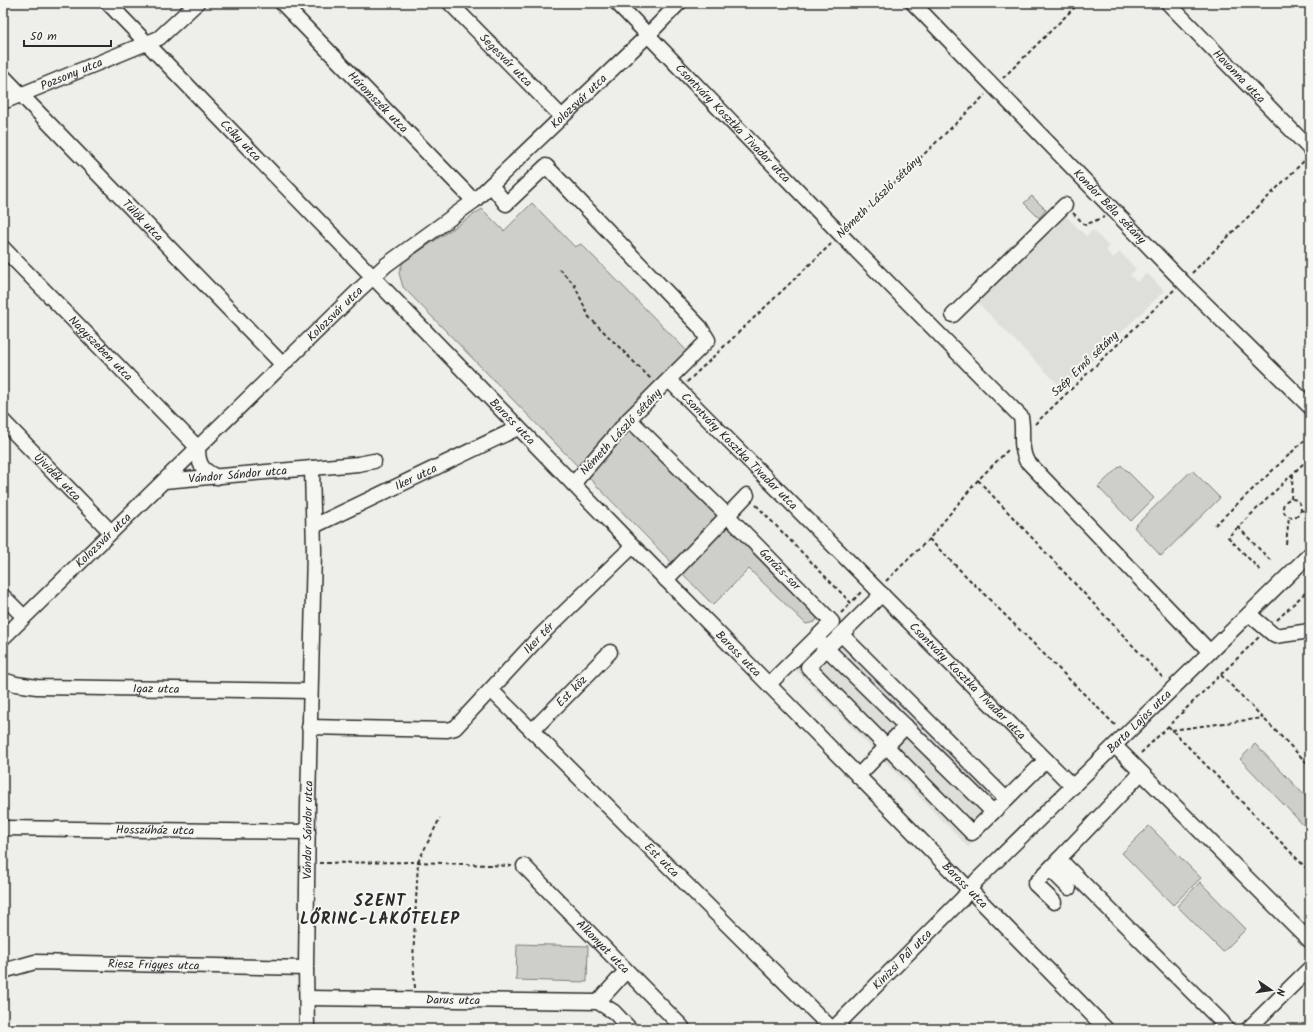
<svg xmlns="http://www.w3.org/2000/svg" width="1313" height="1032" font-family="Kalam,sans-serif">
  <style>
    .built { fill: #dededb }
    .green { fill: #cececa; stroke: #7c7c7a }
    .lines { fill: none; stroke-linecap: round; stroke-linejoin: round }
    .minor-casing { stroke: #2b2b2b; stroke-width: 17 }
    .path { stroke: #2b2b2b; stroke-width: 2; stroke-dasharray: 4 3; stroke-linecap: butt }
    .minor { stroke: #f6f6f2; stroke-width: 14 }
    .labels { text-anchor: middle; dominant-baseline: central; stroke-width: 4; stroke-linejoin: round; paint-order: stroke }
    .street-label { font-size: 12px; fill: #2b2b2b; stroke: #f6f6f2 }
    .district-label { font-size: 16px; font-weight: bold; letter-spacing: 1px; fill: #2b2b2b; stroke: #f6f6f2 }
  </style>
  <rect width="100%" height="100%" fill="#eeeeea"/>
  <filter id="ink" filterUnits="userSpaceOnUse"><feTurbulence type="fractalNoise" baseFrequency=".025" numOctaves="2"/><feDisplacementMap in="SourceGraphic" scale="8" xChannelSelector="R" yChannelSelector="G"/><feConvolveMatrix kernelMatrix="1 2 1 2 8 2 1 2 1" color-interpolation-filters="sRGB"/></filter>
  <g filter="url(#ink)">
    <path class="built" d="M1059,217H1067L1086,236L1093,230L1109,247L1106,250L1113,258L1120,252L1136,269L1130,275L1137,282L1147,273L1164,291L1066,386L1059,385L978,303V295Z
      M841,623L1015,801L968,847L795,669Z"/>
    <path class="green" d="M1032,196L1046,210L1039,218L1024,203Z
      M532,203L575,247L581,244L696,360L630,427L767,562L818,616L815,622L806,624L749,569L713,605L403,287L399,273L403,262L482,209L504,231Z
      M1121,465L1154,498L1131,521L1098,487Z
      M1192,470L1220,498L1161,556L1134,527Z
      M1255,744L1310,801V832L1240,759Z
      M1149,826L1201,878L1173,905L1122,853Z
      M1200,882L1246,929L1223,952L1177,906Z
      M517,944L588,946L587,982L516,980Z"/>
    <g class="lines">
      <g class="minor-casing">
        <g id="minor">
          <path id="s1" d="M108,3L633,546L1106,1029"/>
          <path id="s2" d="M282,3L474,201"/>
          <path id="s3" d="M450,3L562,117"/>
          <path id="s4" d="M617,3L841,235L1021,417C1024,433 1019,443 1026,460L1210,652"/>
          <path id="s5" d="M913,3L1183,282L1310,407"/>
          <path id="s6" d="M1168,3L1310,149"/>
          <path id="s7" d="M3,76L283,365"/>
          <path id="s8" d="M3,102L159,38L197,3"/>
          <path d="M491,185L506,204L546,166L700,327L708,340L629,419L573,484"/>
          <path id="s9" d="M3,248L198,448C198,465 202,470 217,477"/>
          <path d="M953,315L1065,205"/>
          <path id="s10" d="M669,380L1073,787"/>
          <path id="s11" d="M629,419L728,516L832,622L769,684"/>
          <path id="s12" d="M3,421L111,532"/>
          <path id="s13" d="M164,481L358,464L374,461"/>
          <path id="s14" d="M314,526L518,428"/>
          <path d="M666,580L747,495"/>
          <path d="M882,594L808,667L972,833L1046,760"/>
          <path d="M3,596L24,617"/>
          <path d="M1249,614L1275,636L1310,631"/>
          <path d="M841,634L1006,799"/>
          <path id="s15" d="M3,638L360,289L386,265L474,201L648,35L679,3"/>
          <path d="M821,643L993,812"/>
          <path id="s16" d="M3,680L16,684L37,687L310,691"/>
          <path id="s17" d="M491,690L832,1029"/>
          <path id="s18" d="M309,727L447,730L455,728L543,633L633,546"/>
          <path id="s19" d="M532,731L610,652"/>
          <path d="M1115,746L1310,941"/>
          <path d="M1141,773L1059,859L1222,1022L1226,1029"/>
          <path d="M858,776L906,726"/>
          <path id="s20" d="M3,828L308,832"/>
          <path id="s21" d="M524,866L682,1027L681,1029"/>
          <path d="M1050,869L1069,888"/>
          <path d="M1054,902L1035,884L1059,859"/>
          <path id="s22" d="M3,971L35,962L306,968"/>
          <path id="s23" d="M308,998L598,1002L614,1012L630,1029"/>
          <path d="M598,1002L626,971"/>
          <path id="s24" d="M307,1029L306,968L308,805L314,551L312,468"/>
          <path id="s25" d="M833,1029L962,899L977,880L1310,554"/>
          <path d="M1248,1029L1310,968"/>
        </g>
      </g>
      <path class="path" d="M1003,78L1079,3
        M1073,213L1085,225L1104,217
        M849,227L985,95
        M559,269L574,284L589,317L651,379
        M1192,273L1305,160
        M687,382L831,244
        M1035,424L1174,290
        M978,480L1164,679
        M1291,499L1293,474
        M1283 508a9 9 0 1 1 18 0a9 9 0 1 1-18 0Z
        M756,505L851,603L861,592
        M1300,510L1310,512
        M1215,525L1310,435
        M1238,527L1270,560
        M929,539L1116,726
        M1286,544L1289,516
        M1260,570L1228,537L1310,457
        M886,581L929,539L978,480L1010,448
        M841,613L851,603
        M1277,620L1310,588
        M1221,675L1310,766
        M1168,726L1310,872
        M1172,730L1263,718
        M1141,753L1259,637
        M319,863L418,862L512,866
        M415,988L413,960L418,862L440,818
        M3,1019L12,1029"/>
      <use href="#minor" class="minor"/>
    </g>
  </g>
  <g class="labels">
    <g class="street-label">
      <text stroke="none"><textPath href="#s3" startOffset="80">Segesvár utca</textPath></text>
      <text stroke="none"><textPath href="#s8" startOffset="74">Pozsony utca</textPath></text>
      <text stroke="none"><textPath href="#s6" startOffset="102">Havanna utca</textPath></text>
      <text stroke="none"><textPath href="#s15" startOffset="788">Kolozsvár utca</textPath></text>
      <text stroke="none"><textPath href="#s2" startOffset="138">Háromszék utca</textPath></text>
      <text stroke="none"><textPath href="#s4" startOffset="167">Csontváry Kosztka Tivadar utca</textPath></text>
      <text stroke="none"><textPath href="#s1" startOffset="191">Csíky utca</textPath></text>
      <text transform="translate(879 197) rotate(-44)">Németh László sétány</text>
      <text stroke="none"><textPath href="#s5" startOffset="283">Kondor Béla sétány</textPath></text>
      <text stroke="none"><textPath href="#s7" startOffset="201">Tülök utca</textPath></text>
      <text stroke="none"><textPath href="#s15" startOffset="464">Kolozsvár utca</textPath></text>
      <text stroke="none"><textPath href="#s9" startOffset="140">Nagyszeben utca</textPath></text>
      <text transform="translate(1085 364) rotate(-44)">Szép Ernő sétány</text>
      <text stroke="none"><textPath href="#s1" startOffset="582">Baross utca</textPath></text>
      <text transform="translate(621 432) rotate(-47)">Németh László sétány</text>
      <text stroke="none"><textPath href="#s10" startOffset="100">Csontváry Kosztka Tivadar utca</textPath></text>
      <text stroke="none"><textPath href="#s13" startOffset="74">Vándor Sándor utca</textPath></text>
      <text stroke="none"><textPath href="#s12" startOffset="78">Újvidék utca</textPath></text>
      <text stroke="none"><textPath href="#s14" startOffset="113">Iker utca</textPath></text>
      <text stroke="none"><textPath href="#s15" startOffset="140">Kolozsvár utca</textPath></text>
      <text stroke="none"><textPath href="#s11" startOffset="213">Garázs-sor</textPath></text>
      <text stroke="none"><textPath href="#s18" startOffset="269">Iker tér</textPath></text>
      <text stroke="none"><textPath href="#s1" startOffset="906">Baross utca</textPath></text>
      <text stroke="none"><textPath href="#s10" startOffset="424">Csontváry Kosztka Tivadar utca</textPath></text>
      <text stroke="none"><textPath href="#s16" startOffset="154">Igaz utca</textPath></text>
      <text stroke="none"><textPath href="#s19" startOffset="56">Est köz</textPath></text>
      <text stroke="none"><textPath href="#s25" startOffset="434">Barta Lajos utca</textPath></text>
      <text stroke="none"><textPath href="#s20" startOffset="152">Hosszúház utca</textPath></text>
      <text stroke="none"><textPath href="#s24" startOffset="199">Vándor Sándor utca</textPath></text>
      <text stroke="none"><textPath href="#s17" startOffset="241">Est utca</textPath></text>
      <text stroke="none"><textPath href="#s1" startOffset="1230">Baross utca</textPath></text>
      <text stroke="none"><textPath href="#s21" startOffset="113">Alkonyat utca</textPath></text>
      <text stroke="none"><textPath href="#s25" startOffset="98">Kinizsi Pál utca</textPath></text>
      <text stroke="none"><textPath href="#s22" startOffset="152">Riesz Frigyes utca</textPath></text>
      <text stroke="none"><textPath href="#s23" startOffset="145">Darus utca</textPath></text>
    </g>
    <g class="district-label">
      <text x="380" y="901">SZENT<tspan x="380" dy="18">LŐRINC-LAKÓTELEP</tspan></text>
    </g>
  </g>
  <rect width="1313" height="1032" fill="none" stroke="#f6f6f2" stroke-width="16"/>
  <rect x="8" y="8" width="1297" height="1016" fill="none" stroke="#2b2b2b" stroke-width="1.5" filter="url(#ink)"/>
  <g transform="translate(1271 990) rotate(103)" stroke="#f6f6f2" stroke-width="3" paint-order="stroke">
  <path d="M0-3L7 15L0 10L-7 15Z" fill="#2b2b2b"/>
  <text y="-6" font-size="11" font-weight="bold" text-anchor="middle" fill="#2b2b2b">N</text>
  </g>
  <path d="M24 40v6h87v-6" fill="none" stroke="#2b2b2b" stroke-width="2"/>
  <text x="30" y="40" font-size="12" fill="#2b2b2b" stroke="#f6f6f2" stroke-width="3" paint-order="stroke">50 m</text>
</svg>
